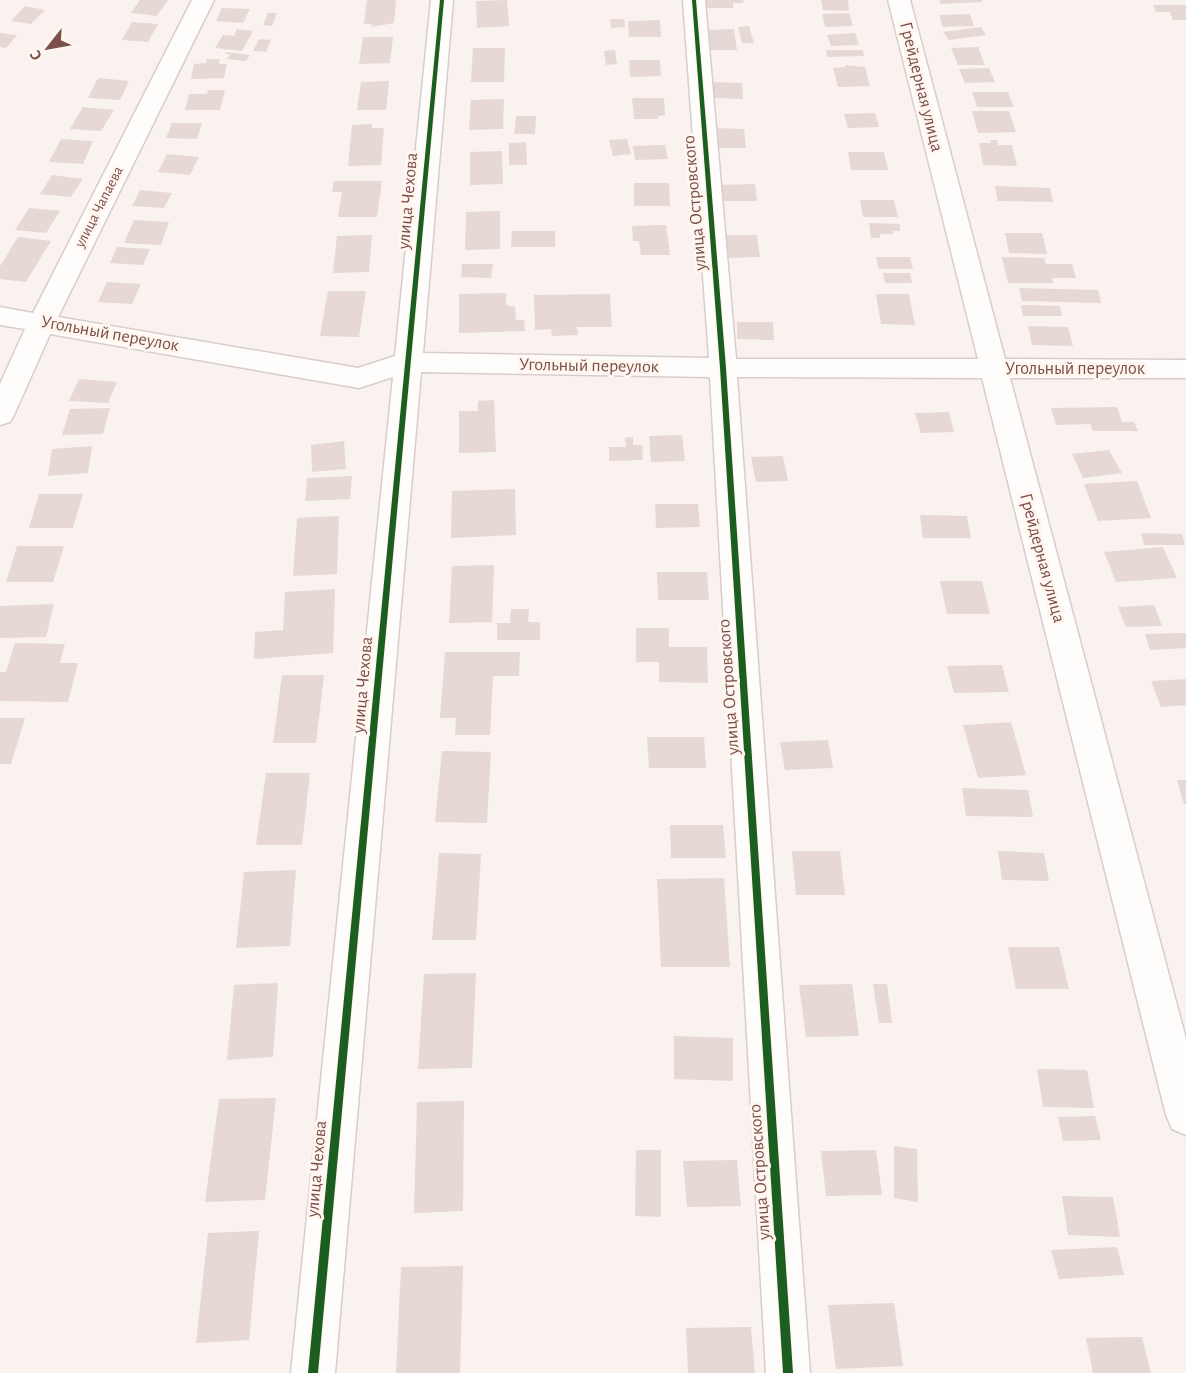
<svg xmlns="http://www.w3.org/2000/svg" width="1186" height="1373" font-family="'Alegreya Sans',sans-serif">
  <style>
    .building { fill: #e6d8d5 }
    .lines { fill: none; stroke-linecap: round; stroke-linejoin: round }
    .minor-casing { stroke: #d8cdca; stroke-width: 3 }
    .minor { fill: #fefdfc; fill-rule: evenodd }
    .cycleway-casing { stroke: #fff6f0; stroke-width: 3 }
    .cycleway { fill: #1b5e20; fill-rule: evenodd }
    .labels { text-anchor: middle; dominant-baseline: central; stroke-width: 6; stroke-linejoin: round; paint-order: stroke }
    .far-street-label { font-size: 15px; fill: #7b4f49; stroke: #fff6f0 }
    .street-label { font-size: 18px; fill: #7b4f49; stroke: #fff6f0 }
  </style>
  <rect width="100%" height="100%" fill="#f9f2ee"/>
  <path class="building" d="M140,0H168L157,16L131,13Z
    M367,0H396L394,23L371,27L372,24H364Z
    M507,0L509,26L477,28L476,1Z
    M705,0H743L744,3H733V8H706Z
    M821,0H848L849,11L823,10Z
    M939,0H982V2L941,4Z
    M1153,5H1186V20H1173L1170,12H1156Z
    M25,6L45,10L31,24L11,21Z
    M222,8L250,9L243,23L216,21Z
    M268,13H277L272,26L263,25Z
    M849,13L853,26L825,27L822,14Z
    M970,14L974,26L943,27L939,15Z
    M610,19H624L625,27L611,28Z
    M660,20L661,37H629L628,21Z
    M132,22L158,24L148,42L122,40Z
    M749,26L754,43H742L738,27Z
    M981,27L986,35L949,40L943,32Z
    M237,29L253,31L242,51L215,48L223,35L234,36Z
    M734,29L737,50H710L707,30Z
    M0,33L17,35L6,48L0,47Z
    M855,33L859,45L831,46L827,35Z
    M363,37H393L390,63L359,64Z
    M259,39L271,40L266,52L253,51Z
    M978,47L985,65H958L951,48Z
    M473,48H505L504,82H471Z
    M615,50L617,64L606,65L604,51Z
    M826,50H863L864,56L827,57Z
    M226,52L250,55L246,61L227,59L230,54H225Z
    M207,59H220L219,64H227L224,78L191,79L194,64L206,63Z
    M629,60H660L661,76L630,77Z
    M845,65L865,67L870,86L838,87L833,68L846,67Z
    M989,68L995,82L965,83L959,69Z
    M98,78L129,81L120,100L88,98Z
    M389,81L386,110H357L361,82Z
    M711,82L742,83L743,99L713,98Z
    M208,90H225L220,110H185L189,94H207Z
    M972,92H1008L1014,107H977Z
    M632,98H664L665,115L658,116V119H634Z
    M504,99L503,129L469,130L471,100Z
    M83,107L114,110L101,131L70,129Z
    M972,111H1009L1016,132L978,133Z
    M875,113L879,127L848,128L844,114Z
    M516,116H536L535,134H514Z
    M172,123H202L197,139L166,138Z
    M372,124V128H384L381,165L348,166L352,125Z
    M712,128L744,129L746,148H713Z
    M61,139L93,141L83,164L49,162Z
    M627,139L631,154L613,156L609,140Z
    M990,140H997L998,145H1012L1017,166L983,165L979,143H991Z
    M526,142L527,165H509V143Z
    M665,145L668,159L635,160L633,146Z
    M502,151L503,184L470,185V152Z
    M848,152H884L888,170H851Z
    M167,154L199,157L190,175L158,172Z
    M52,175L83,179L71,197L40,194Z
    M334,181H382L377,217H338L342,192H332Z
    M634,183H669L670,206H634Z
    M755,184L757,201H723L720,185Z
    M995,186L1050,188L1053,202L998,201Z
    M140,190L172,193L164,208L132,206Z
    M860,200H894L898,217H863Z
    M29,208L60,211L46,233L15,230Z
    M500,211V249L465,250L466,212Z
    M134,220L169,222L161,245L124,243Z
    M869,223L900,224V231H894L893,234H881L879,238H871Z
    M666,225L670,255H641L639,241H633L632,226Z
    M512,231H555V247H511Z
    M1005,233H1042L1047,254L1009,253Z
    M372,235L369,272L333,273L337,236Z
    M722,235H757L760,257L729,258L728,250H718Z
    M18,237L51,241L26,282L0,279V266Z
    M117,247L150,249L143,265L110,263Z
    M876,257H910L913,269H879Z
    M1002,257L1044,258L1046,264H1072L1076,278H1052L1053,283H1008Z
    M462,264H493L491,278L461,277Z
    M883,273H910L912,283H885Z
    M107,282L141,284L132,304L98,302Z
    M1019,288L1098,290L1101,303L1022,301Z
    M328,291H366L359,337L320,336Z
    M506,293V305L515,307L516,320H524L525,331L459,333V294Z
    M610,294L612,327H577L578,335L552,336L551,329L535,330L534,295Z
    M876,294H909L915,325L881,324Z
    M1021,305L1060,306L1062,316H1023Z
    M737,322H773L774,340L737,339Z
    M1028,326L1068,327L1073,346L1032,345Z
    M79,379L117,382L108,403L69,401Z
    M494,400L496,452L459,453V411H478V401Z
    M1117,407L1122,422H1134L1138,431H1093L1090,424L1056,425L1051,408Z
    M110,408L103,434L62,435L70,409Z
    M949,412L954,432L921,433L915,413Z
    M682,435L685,461L651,462L649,436Z
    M633,437V445H642L643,460L609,461V447H626L625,438Z
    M344,441L346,469L312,472L311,445Z
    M92,446L88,473L48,476L52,449Z
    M1109,450L1122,473L1083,478L1072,454Z
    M783,456L788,481L756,482L751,457Z
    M352,476L350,499L305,501L307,478Z
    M1137,481L1151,518L1098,521L1084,484Z
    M515,489L516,535L451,538L452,491Z
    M39,494H83L73,528H29Z
    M655,504H698L700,527L656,528Z
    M920,515L967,516L971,538H923Z
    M339,516L337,574L293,576L297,518Z
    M1141,533L1182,534L1185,545H1144Z
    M17,546H64L53,582H6Z
    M1163,547L1177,578L1116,582L1104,552Z
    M494,565L492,622L449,623L452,566Z
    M657,572H707L709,600H658Z
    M940,581H982L990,614H947Z
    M335,589L333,653L254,659L255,632L283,630L285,592Z
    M54,604L46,637L0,638V606Z
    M1154,605L1162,626L1126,627L1118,607Z
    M511,609H529L528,622H540V640H497V623H510Z
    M636,628H669V647H707L708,683L659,682V662H636Z
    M1186,633V648L1150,650L1145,634Z
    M15,643L65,644L60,663H78L68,702L0,701V672H6Z
    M445,652H520L519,676H493L490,735H455L456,718H440Z
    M1002,665L1009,692L954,693L947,666Z
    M282,675H324L316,743H273Z
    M1186,679V705L1161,707L1151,681Z
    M0,718H25L11,764H0Z
    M1011,722L1026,775L978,778L963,725Z
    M647,737H704L706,768H649Z
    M828,740L833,768L785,770L780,742Z
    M442,751L491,752L487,823L435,822Z
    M266,773H310L302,845H256Z
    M1177,780H1186V804H1184Z
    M962,788L1028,790L1033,817L966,816Z
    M670,825H723L726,858H671Z
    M792,851H840L845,895H796Z
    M998,851L1044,853L1049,881L1002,880Z
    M439,853L481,854L476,940H432Z
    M296,870L290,946L236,948L244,872Z
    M724,878L730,967H661L657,879Z
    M1008,947H1059L1069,989H1016Z
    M476,973L472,1068L418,1069L424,974Z
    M278,983L273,1057L227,1060L234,985Z
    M852,984L859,1036L806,1037L799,985Z
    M873,984H887L892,1023H879Z
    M674,1036L733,1038V1081L674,1079Z
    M1037,1069L1087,1070L1094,1108L1043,1107Z
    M276,1098L265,1200L205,1202L219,1099Z
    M464,1101L463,1211L414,1213L417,1102Z
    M1095,1116L1101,1140L1063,1141L1058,1117Z
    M894,1146L917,1149L918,1202L894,1198Z
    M636,1150H661V1217L635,1216Z
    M876,1150L882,1195L826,1196L821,1151Z
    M737,1160L741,1206L687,1207L683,1161Z
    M1062,1196L1113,1197L1120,1237L1068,1235Z
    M259,1231L249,1340L196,1343L208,1233Z
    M1117,1247L1124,1275L1059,1279L1051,1250Z
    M463,1266L460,1373H396L401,1267Z
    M894,1303L903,1366L836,1369L828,1305Z
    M751,1327L755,1373H688L686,1328Z
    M1142,1337L1151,1373H1093L1086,1338Z"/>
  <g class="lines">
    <g class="minor-casing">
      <path id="minor" d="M192,0H214L58,317L358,368L395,356L431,0H453L423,353L709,358L683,0H705L736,359H978L888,0H910L1005,359L1186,360V378H1010L1186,1039V1135L1172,1129L1166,1115L982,378L737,377L810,1373H766L710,377L421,372L335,1373H291L393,377L359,388L50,334L14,415L10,422L0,425V384L25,329L0,325V307L33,313Z"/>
    </g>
    <use href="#minor" class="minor"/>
    <g class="cycleway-casing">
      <path id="cycleway" d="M440,0H444L318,1373H308Z
        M692,0H696L726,368L793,1373H783L720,368Z"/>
    </g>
    <use href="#cycleway" class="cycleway"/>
  </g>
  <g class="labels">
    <g class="far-street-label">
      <text transform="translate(99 207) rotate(-63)">улица Чапаева</text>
    </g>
    <g class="street-label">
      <text transform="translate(921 87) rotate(76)">Грейдерная улица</text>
      <text transform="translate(408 201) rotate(-85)">улица Чехова</text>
      <text transform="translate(695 203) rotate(-95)">улица Островского</text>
      <text transform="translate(110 334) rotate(10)">Угольный переулок</text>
      <text transform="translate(589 366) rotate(1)">Угольный переулок</text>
      <text x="1075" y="369">Угольный переулок</text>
      <text transform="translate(1042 558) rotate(75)">Грейдерная улица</text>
      <text transform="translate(363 685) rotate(-85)">улица Чехова</text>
      <text transform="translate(729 687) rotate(-94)">улица Островского</text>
      <text transform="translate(317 1169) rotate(-85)">улица Чехова</text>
      <text transform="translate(760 1172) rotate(-94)">улица Островского</text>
    </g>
  </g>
  <g transform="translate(48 48) rotate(239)" stroke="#fff6f0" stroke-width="4.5" paint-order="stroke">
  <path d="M0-4.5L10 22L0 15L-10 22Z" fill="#7b4f49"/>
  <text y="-9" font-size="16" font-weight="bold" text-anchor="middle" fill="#7b4f49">С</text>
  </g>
</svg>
